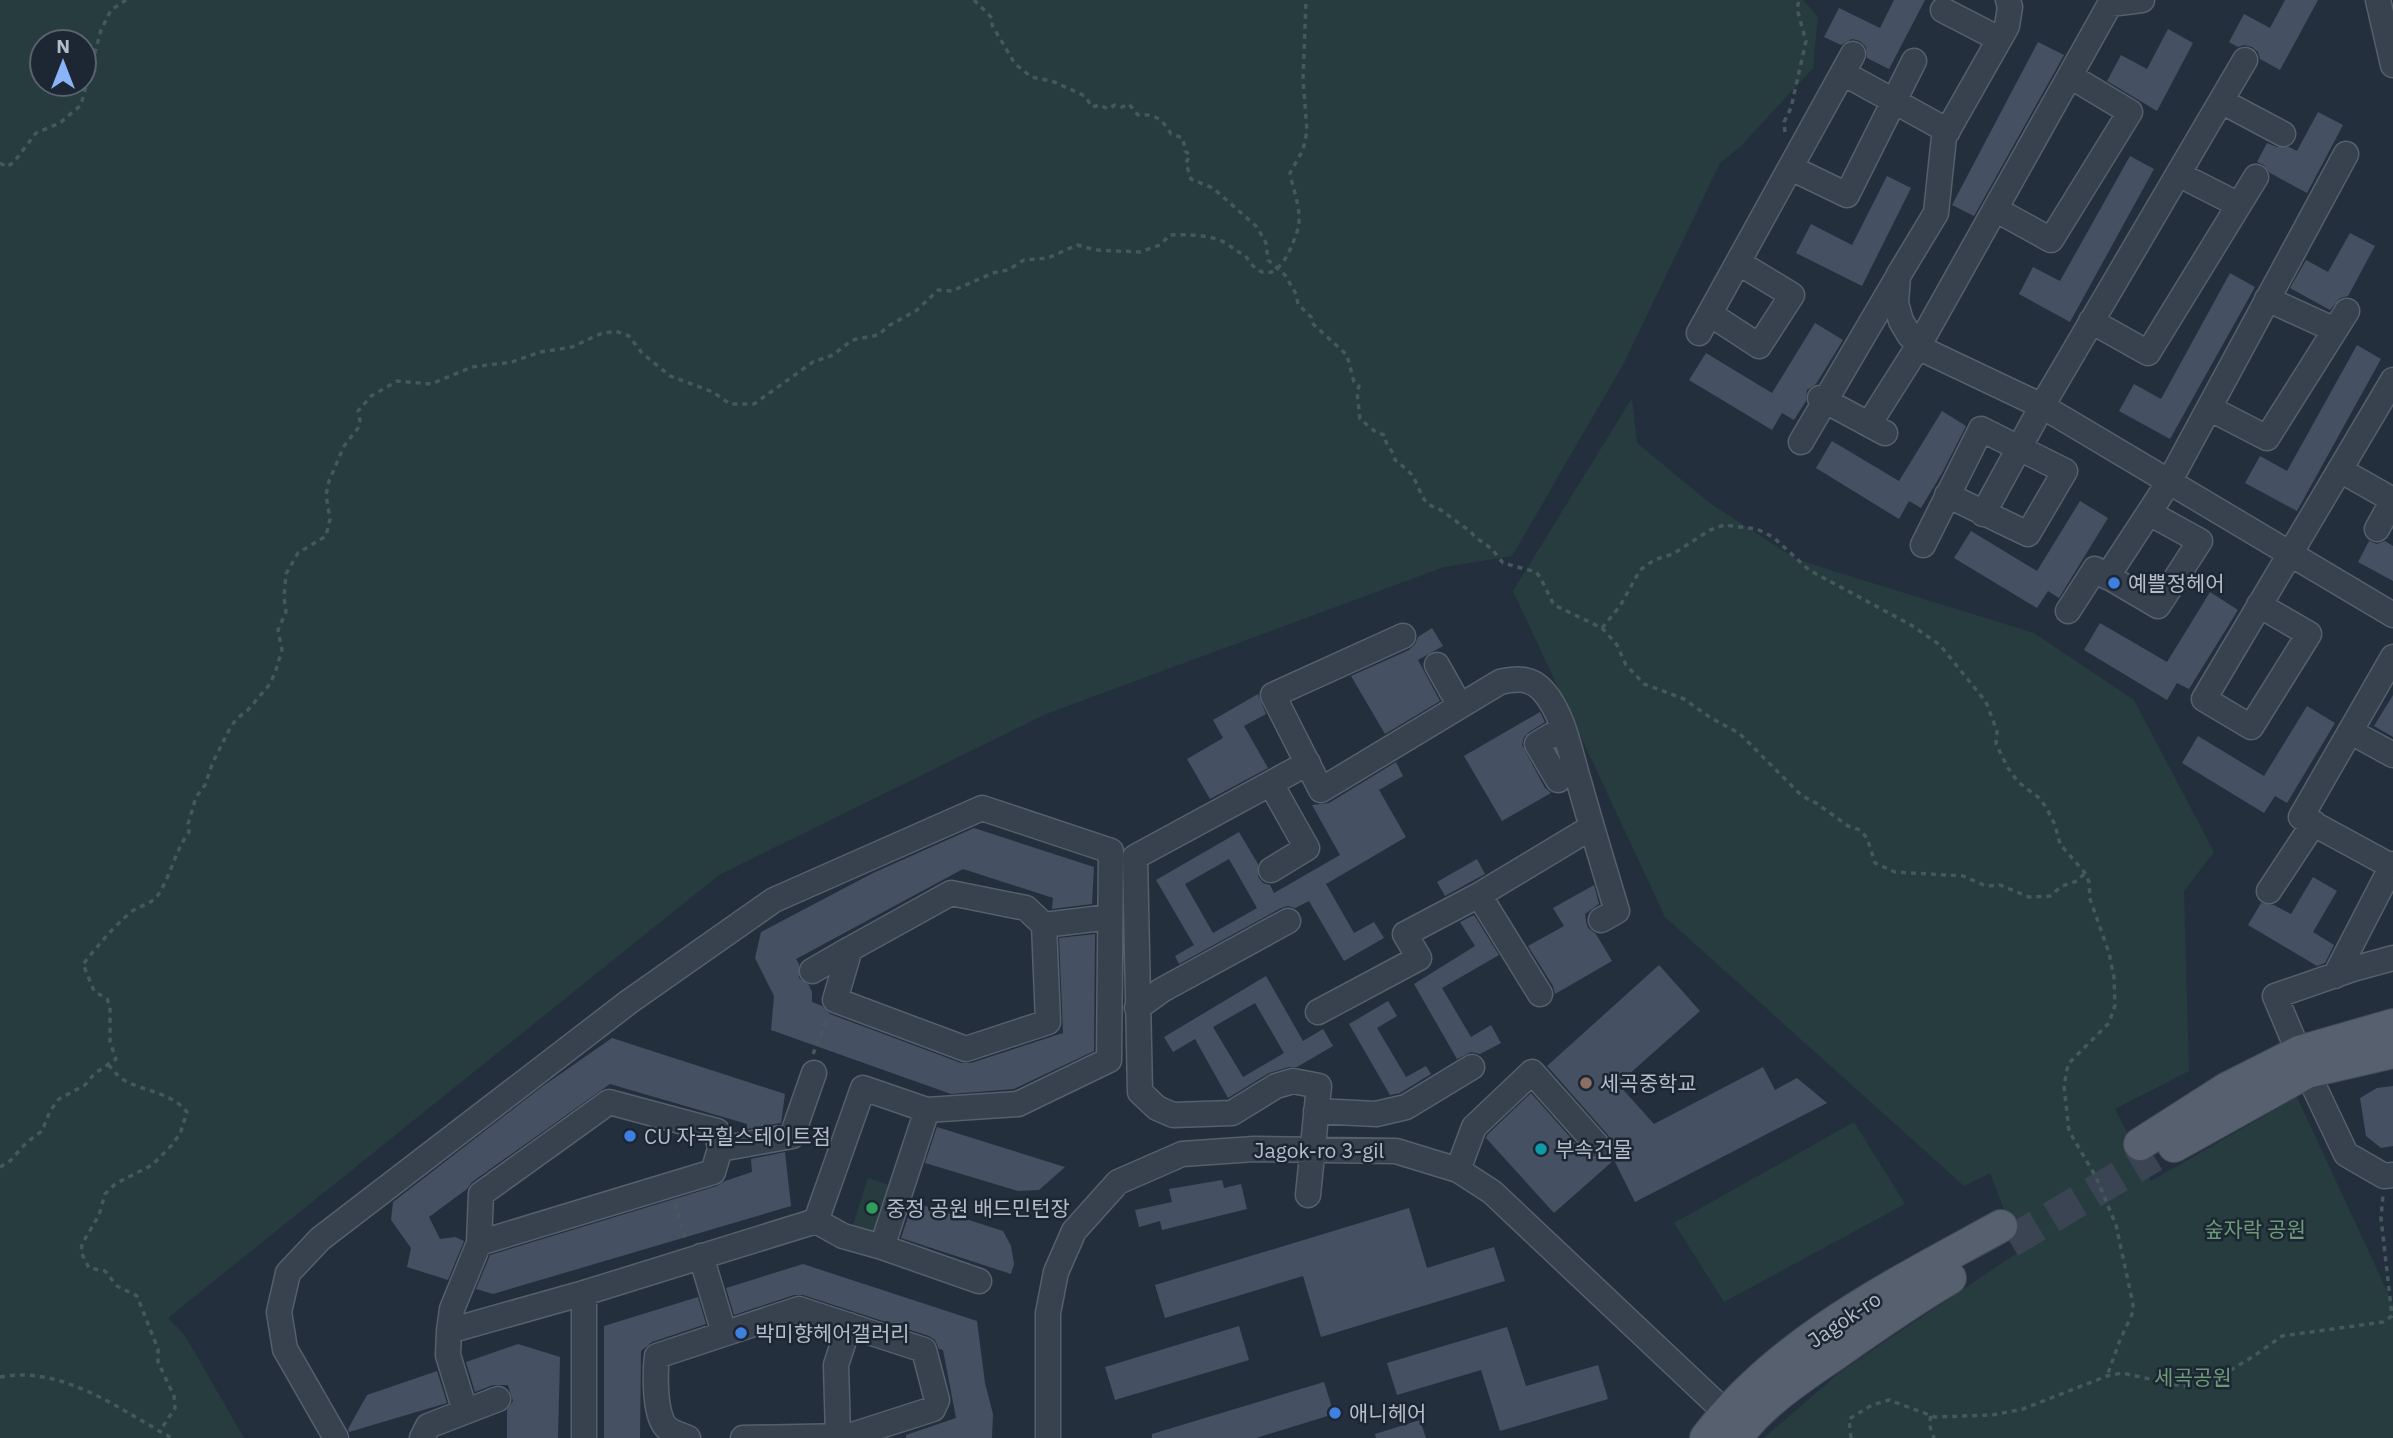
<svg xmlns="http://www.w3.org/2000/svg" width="2393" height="1438" font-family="'IBM Plex Sans','Noto Sans KR',sans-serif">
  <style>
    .green { fill: #263c3f; fill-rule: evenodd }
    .building { fill: #455162; fill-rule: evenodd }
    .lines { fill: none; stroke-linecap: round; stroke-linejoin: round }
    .major-tunnel { stroke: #3a4453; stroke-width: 32; stroke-dasharray: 32 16; stroke-linecap: butt }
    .minor-casing { stroke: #565f6c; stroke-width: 27 }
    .major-casing { stroke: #414a57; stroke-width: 34 }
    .path { stroke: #44595c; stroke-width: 3.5; stroke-dasharray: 5 5; stroke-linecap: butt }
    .minor { stroke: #38414e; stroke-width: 24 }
    .major { stroke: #56606e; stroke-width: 32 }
    .shop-dot { fill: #3f7fe0; stroke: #1d2633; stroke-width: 2.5 }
    .education-dot { fill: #8d6e63; stroke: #1d2633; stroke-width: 2.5 }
    .culture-dot { fill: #0f9aa8; stroke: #1d2633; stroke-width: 2.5 }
    .leisure-dot { fill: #2e9e5b; stroke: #1d2633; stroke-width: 2.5 }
    .labels { text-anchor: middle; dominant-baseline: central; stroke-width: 5; stroke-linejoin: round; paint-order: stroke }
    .poi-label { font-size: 21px; fill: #b4bcc9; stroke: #1d2633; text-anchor: start }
    .street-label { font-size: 21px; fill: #b4bcc9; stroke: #1d2633 }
    .park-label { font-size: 21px; fill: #6b9a76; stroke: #1d2633 }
  </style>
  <rect width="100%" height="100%" fill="#242f3e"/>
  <path class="green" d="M0,0H1803L1818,17L1813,68L1741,146L1720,163L1624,363L1512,556L1444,567L1046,714L719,875L168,1318L184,1334L244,1438H0ZM42,42H84V84H42Z
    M1632,398L1637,443L1711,504L1798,560L2034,633L2134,700L2214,852L2184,891L2189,1071L2115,1109L2151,1181L2297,1097L2393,1304V1438H1764L1840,1372L2020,1251L1990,1173L1964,1186L1665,917L1513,591Z
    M1854,1122L1905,1204L1724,1302L1674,1223Z
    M868,1178L892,1186L875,1238L851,1231Z"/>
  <path class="building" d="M1894,0H1925L1889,69L1867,58L1866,47L1860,41L1852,39L1841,45L1824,37L1839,8L1880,28Z
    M2285,0H2318L2280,70L2260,59L2258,52L2252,47L2244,45L2238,47L2229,42L2244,14L2270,28Z
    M2168,29L2193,43L2157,111L2107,81L2121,55L2147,69Z
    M2038,42L2064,55L1974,216L1952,205Z
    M2318,112L2343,125L2307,193L2270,173L2264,165L2257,162L2267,143L2277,147H2289L2297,151Z
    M2130,156L2154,169L2070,322L2019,294L2033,267L2060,281Z
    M1887,176L1911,188L1862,286L1796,253L1811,224L1852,245Z
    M2350,233L2375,246L2348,296L2340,298L2330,310L2290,288L2306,260L2328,272Z
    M2230,273L2255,287L2170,439L2119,411L2134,384L2161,399Z
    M1815,323L1843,340L1816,384L1807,390L1806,401L1794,420L1782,413L1772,430L1689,380L1706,353L1772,393Z
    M2357,345L2381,359L2297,511L2245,483L2260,456L2287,471Z
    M1942,411L1966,426L1942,473L1921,508L1909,501L1899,519L1816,468L1832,441L1899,481Z
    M2080,501L2108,518L2059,598L2048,591L2037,608L1954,558L1971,531L2037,571Z
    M2369,541L2377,544L2385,541L2393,546V581L2358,562Z
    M2210,592L2238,610L2189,689L2177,683L2167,700L2084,650L2100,623L2167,662Z
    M1432,628L1443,646L1418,660L1440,701L1385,734L1351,676L1409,650L1415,644L1418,637Z
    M1258,694L1266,714L1244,726L1268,768L1210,799L1187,759L1223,738L1213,720Z
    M2393,695V737L2374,726Z
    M2307,706L2335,723L2287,803L2275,796L2264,813L2182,763L2198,736L2264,776Z
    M1540,712L1545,722L1529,732L1524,737L1522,745L1545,788L1551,793L1502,821L1464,756Z
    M1396,762L1403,776L1379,790L1406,837L1326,884L1354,933L1374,922L1384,938L1344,961L1309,901L1295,908L1288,906L1281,908L1179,964L1175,956L1194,945L1156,880L1239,832L1258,864V877L1263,883L1270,885L1274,893L1340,855L1312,805L1329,803ZM1229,859L1257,908L1213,933L1185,884Z
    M974,828L1094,867L1092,904L1052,909L1053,898L963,869L796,959L799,964V978L809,985L812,992V1002L822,1006L830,1014L961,1063H971L1063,1033L1059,938L1095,934L1094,1051L1014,1089L951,1094L771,1030L774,996L755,958L761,932L873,873Z
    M1477,859L1485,874L1445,896L1437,882Z
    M2313,877L2337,891L2313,932L2334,945L2325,963L2317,966L2248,925L2261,903L2274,905L2291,914Z
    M1594,885L1599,904L1585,914L1586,921L1588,928L1596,934L1612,961L1555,994L1553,986L1528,946L1564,926L1553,908Z
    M1474,915L1499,955L1442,988L1471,1037L1491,1025L1501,1043L1480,1054L1471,1052L1457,1059L1414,984L1475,946L1460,922Z
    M1659,965L1700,1011L1618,1084L1654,1124L1763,1067L1775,1090L1797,1078L1827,1103L1635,1202L1614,1160L1554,1213L1486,1138L1487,1135L1531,1093L1586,1155L1599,1160L1607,1156L1612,1143L1608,1135L1547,1066Z
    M1266,976L1303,1041L1323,1029L1333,1046L1297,1067H1289L1269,1073L1228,1098L1195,1039L1173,1052L1164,1037ZM1255,1003L1284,1053L1243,1077L1213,1027Z
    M1388,1001L1397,1016L1377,1028L1406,1077L1426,1066L1431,1074L1400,1093L1390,1095L1349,1024Z
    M612,1038L785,1094L781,1123L747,1129V1124L610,1084L472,1182L467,1189L429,1217L440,1239L455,1237L464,1241L448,1280L407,1267L411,1248L391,1220L393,1202L543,1086Z
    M2393,1086V1146L2381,1148L2366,1136L2360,1098L2377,1088Z
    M937,1127L1065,1167L1039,1190L1018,1191L925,1163Z
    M785,1152L791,1206L493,1294L476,1289L490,1255L717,1186L725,1181L752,1172L751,1159Z
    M1222,1180L1224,1188L1241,1184L1247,1209L1162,1230L1160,1221L1139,1227L1135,1210L1172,1202L1169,1189Z
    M913,1202L1003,1231L1011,1246L1014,1264L1011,1274L901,1238Z
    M1409,1208L1427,1268L1494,1247L1505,1281L1321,1337L1303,1276L1165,1318L1155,1285Z
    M803,1264L977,1321L985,1383L993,1414L992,1438H906V1435L956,1418L943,1350L939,1349L935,1340L929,1336L803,1295H794L734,1315L726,1288Z
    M698,1297L706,1324L652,1342L641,1351L640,1438H604V1326Z
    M1239,1326L1249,1360L1115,1400L1105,1367Z
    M1507,1327L1526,1386L1598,1365L1608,1399L1500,1431L1481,1370L1397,1395L1387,1363Z
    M518,1344L560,1357L558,1438H507V1410L513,1401L508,1385H493L475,1392L466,1362Z
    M437,1371L447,1403L349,1432L348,1429L367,1395Z
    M1324,1382L1334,1414L1256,1438H1152V1434Z
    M1420,1420L1426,1438H1376L1375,1434Z"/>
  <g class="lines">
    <path class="major-tunnel" d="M2010,1242L2154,1156"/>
    <g class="minor-casing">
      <path id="minor" d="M2008,0L2010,7L2007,26L1944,137L1936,213L1898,276L1896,303L1901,321L1910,336L1926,351L2042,406L2393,615
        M2378,0L2393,65
        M1943,10L1999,39
        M1843,73L1948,131
        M2221,101L2283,134
        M1791,168L1847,195L1914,61
        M2178,174L2239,205
        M1995,209L2051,240L2130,112L2070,76
        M2267,299L2335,330
        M1710,314L1759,346L1792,295L1739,263
        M2091,321L2148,353L2256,177
        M1699,333L1853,54
        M1820,398L1885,433
        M2209,408L2267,438L2347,311
        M1869,424L1919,345L2110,4L2142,0
        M1801,442L1896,280
        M2340,470L2393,500
        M1983,514L2042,406L2245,60
        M2377,529L2393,500
        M1923,545L1981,429L2065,471L2028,534L1947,495
        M2107,577L2169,482L2346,154
        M2259,605L2309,634L2251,727L2204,699C2267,593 2330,487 2393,380
        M2068,611L2095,569L2158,606L2200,541L2149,513
        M1403,636L1273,695L1321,790L1500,682C1517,678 1531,677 1544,692C1564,715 1570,753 1579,782C1591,825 1604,868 1617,911L1601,920
        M1437,665L1460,706
        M2351,732L2393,755
        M1308,763L1135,857L1140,1092L1157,1108L1173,1115L1232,1113L1276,1086L1293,1081L1319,1086L1308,1195
        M1558,780L1537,744L1562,729
        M2391,866L2301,817L2393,657
        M1271,870L1307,848L1271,784
        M2269,891L2314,823
        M951,893L1026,908L1044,925L1048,1022L966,1049L835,1000L850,949Z
        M1044,925L1110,917
        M2393,958L2353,969L2275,996L2307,1072L2346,1154L2384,1176L2393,1175
        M812,971L850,949
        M2335,976L2393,864
        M1540,994L1479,895L1592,827
        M1137,1008L1162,990L1288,921
        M1318,1012L1419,958L1405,934L1479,895
        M1316,1111L1376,1114L1406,1107L1472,1067
        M720,1149L792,1136L814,1073
        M1458,1170L1474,1127L1532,1072L1597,1145
        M816,1221L843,1236L882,1247L979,1281
        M882,1247L927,1110
        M701,1256L724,1333
        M465,1411L448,1355L449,1331L452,1309L479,1243L481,1194L609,1102L717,1131L720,1149L713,1172L479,1243
        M838,1436L836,1365L849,1325
        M336,1438L285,1349L279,1312L288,1273L320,1239L630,1001L774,900L982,808L1111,851L1109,1060L1018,1104L927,1110L863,1088L816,1221L584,1293L449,1331
        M422,1438L428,1426L498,1399
        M584,1438V1293
        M688,1438C682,1435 672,1433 667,1428C654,1417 655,1372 657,1356L799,1309L924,1350L937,1400L933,1409L849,1436L743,1438
        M1048,1438V1313L1056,1272L1074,1231L1118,1182L1182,1154L1254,1149L1396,1151L1458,1170L1492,1192L1740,1426"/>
    </g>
    <g class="major-casing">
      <path id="major" d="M2140,1144L2226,1089L2299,1052L2393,1025
        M2174,1146L2307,1072L2393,1052
        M1706,1438C1780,1340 1896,1284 2001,1226
        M1736,1438C1762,1402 1802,1377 1838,1352C1875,1326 1911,1301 1950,1278"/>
    </g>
    <path class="path" d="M974,0L992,18V25L1015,64L1023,70L1031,77L1052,81L1085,96L1092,107L1100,105L1108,109L1115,105L1122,107L1129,104L1138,115C1155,113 1163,120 1171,134L1183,138L1185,151L1190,155L1186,163L1191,179L1213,188L1257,227L1266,243L1268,260L1285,275L1296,294L1298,304L1311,317L1312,323L1347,355L1354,382L1359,386L1357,392L1360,419L1377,433L1385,435C1384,445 1394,450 1395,460C1401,465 1409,470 1413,477C1421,489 1421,505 1438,508L1471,532L1475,537L1492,549L1503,563L1536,572L1540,577L1554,605L1602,628L1617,645L1626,665L1644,684L1684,699L1711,718L1739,733L1802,796L1816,803L1848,826L1860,830L1867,838L1875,863L1895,872L1963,876L1986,886L2000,885L2029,897L2050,896L2062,886L2077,881L2085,873
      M1785,132L1784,122L1791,108L1806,41L1797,9L1799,0
      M0,163L7,167L14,162L36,133L60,123L81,105L101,30L111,10L126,0
      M1602,628L1620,606L1640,570L1654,560L1673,554L1710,530L1724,525L1757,529L1773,537L1809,570L1911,625L1940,645L1986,702L1997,731L1996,744L2008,768L2018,782L2038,797L2046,807L2055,825L2060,844L2085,873L2089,882L2090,899L2109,953L2114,977L2115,1005L2109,1023L2068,1064L2064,1086L2069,1131L2096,1177L2116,1225L2133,1304V1312L2120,1340L2107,1376
      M813,1054L827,1019
      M108,1065C114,1069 117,1077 124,1080C145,1092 171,1092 187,1112L180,1134L171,1146L152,1165L115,1184L105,1194L99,1215L82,1244L81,1252L89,1268L105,1271L117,1286L137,1296L158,1349V1362L174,1396L175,1408L160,1431
      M0,1167L10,1161L26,1143L42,1131L50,1111L59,1099L85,1085L94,1074L116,1059L110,1042V1006L107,999L94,991L83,964C98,946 112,928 131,912C140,905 151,905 158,895C171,875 175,851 189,832L188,824L196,797L205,785L213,762L228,732L236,719L247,711L270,684L276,670L282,650L278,630L286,612L284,597L286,574L298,553L326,536L330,519L326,495L329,481L344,446L358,428L360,421L358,411L371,396L397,381L431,384L472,367L512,362L540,352L572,347L600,334L615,331L629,336L642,353L670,376L713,392L730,404H754L813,362L833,355L852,340L878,335L890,325L917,310L938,290L952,291L993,273L1008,270L1024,260L1048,258L1077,245L1096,250L1140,252L1160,245L1170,235C1187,234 1211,235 1226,243C1233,248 1237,252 1245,255C1265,288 1282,270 1293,243C1295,236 1299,229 1299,222C1300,204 1293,190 1290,173L1303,150L1307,131L1303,79L1306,0
      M675,1204L686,1241
      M0,1377C63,1365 120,1410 172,1438
      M1931,1416L1929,1424L1934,1438
      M1851,1438L1849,1419L1872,1405L1889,1400L1935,1417L1992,1415L2023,1409L2107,1376L2122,1373L2182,1386L2198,1385L2219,1377L2254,1356L2282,1336L2383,1322L2392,1316L2381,1218L2383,1195"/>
    <use href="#minor" class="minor"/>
    <use href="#major" class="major"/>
  </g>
  <g class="shop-dot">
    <circle cx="2114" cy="583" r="7"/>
    <circle cx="630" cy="1136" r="7"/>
    <circle cx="741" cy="1333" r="7"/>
    <circle cx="1335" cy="1413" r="7"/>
  </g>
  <circle class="education-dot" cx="1586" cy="1083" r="7"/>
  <circle class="culture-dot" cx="1541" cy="1149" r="7"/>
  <circle class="leisure-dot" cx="872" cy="1208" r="7"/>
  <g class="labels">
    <g class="poi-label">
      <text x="2128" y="583">예쁠정헤어</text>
      <text x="1600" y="1083">세곡중학교</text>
      <text x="644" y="1136">CU 자곡힐스테이트점</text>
      <text x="1555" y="1149">부속건물</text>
      <text x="886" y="1208">중정 공원 배드민턴장</text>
      <text x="755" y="1333">박미향헤어갤러리</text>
      <text x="1349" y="1413">애니헤어</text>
    </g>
    <g class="street-label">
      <text x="1319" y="1150">Jagok-ro 3-gil</text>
      <text transform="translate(1844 1319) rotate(-34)">Jagok-ro</text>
    </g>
    <g class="park-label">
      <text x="2255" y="1229">숲자락 공원</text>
      <text x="2193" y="1377">세곡공원</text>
    </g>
  </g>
  <g transform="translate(63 63)"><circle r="33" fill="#1d2633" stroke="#59626f" stroke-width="2"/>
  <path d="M0-5L12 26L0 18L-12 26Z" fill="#8ab4f8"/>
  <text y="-10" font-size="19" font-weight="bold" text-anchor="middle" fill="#b4bcc9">N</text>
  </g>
</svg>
